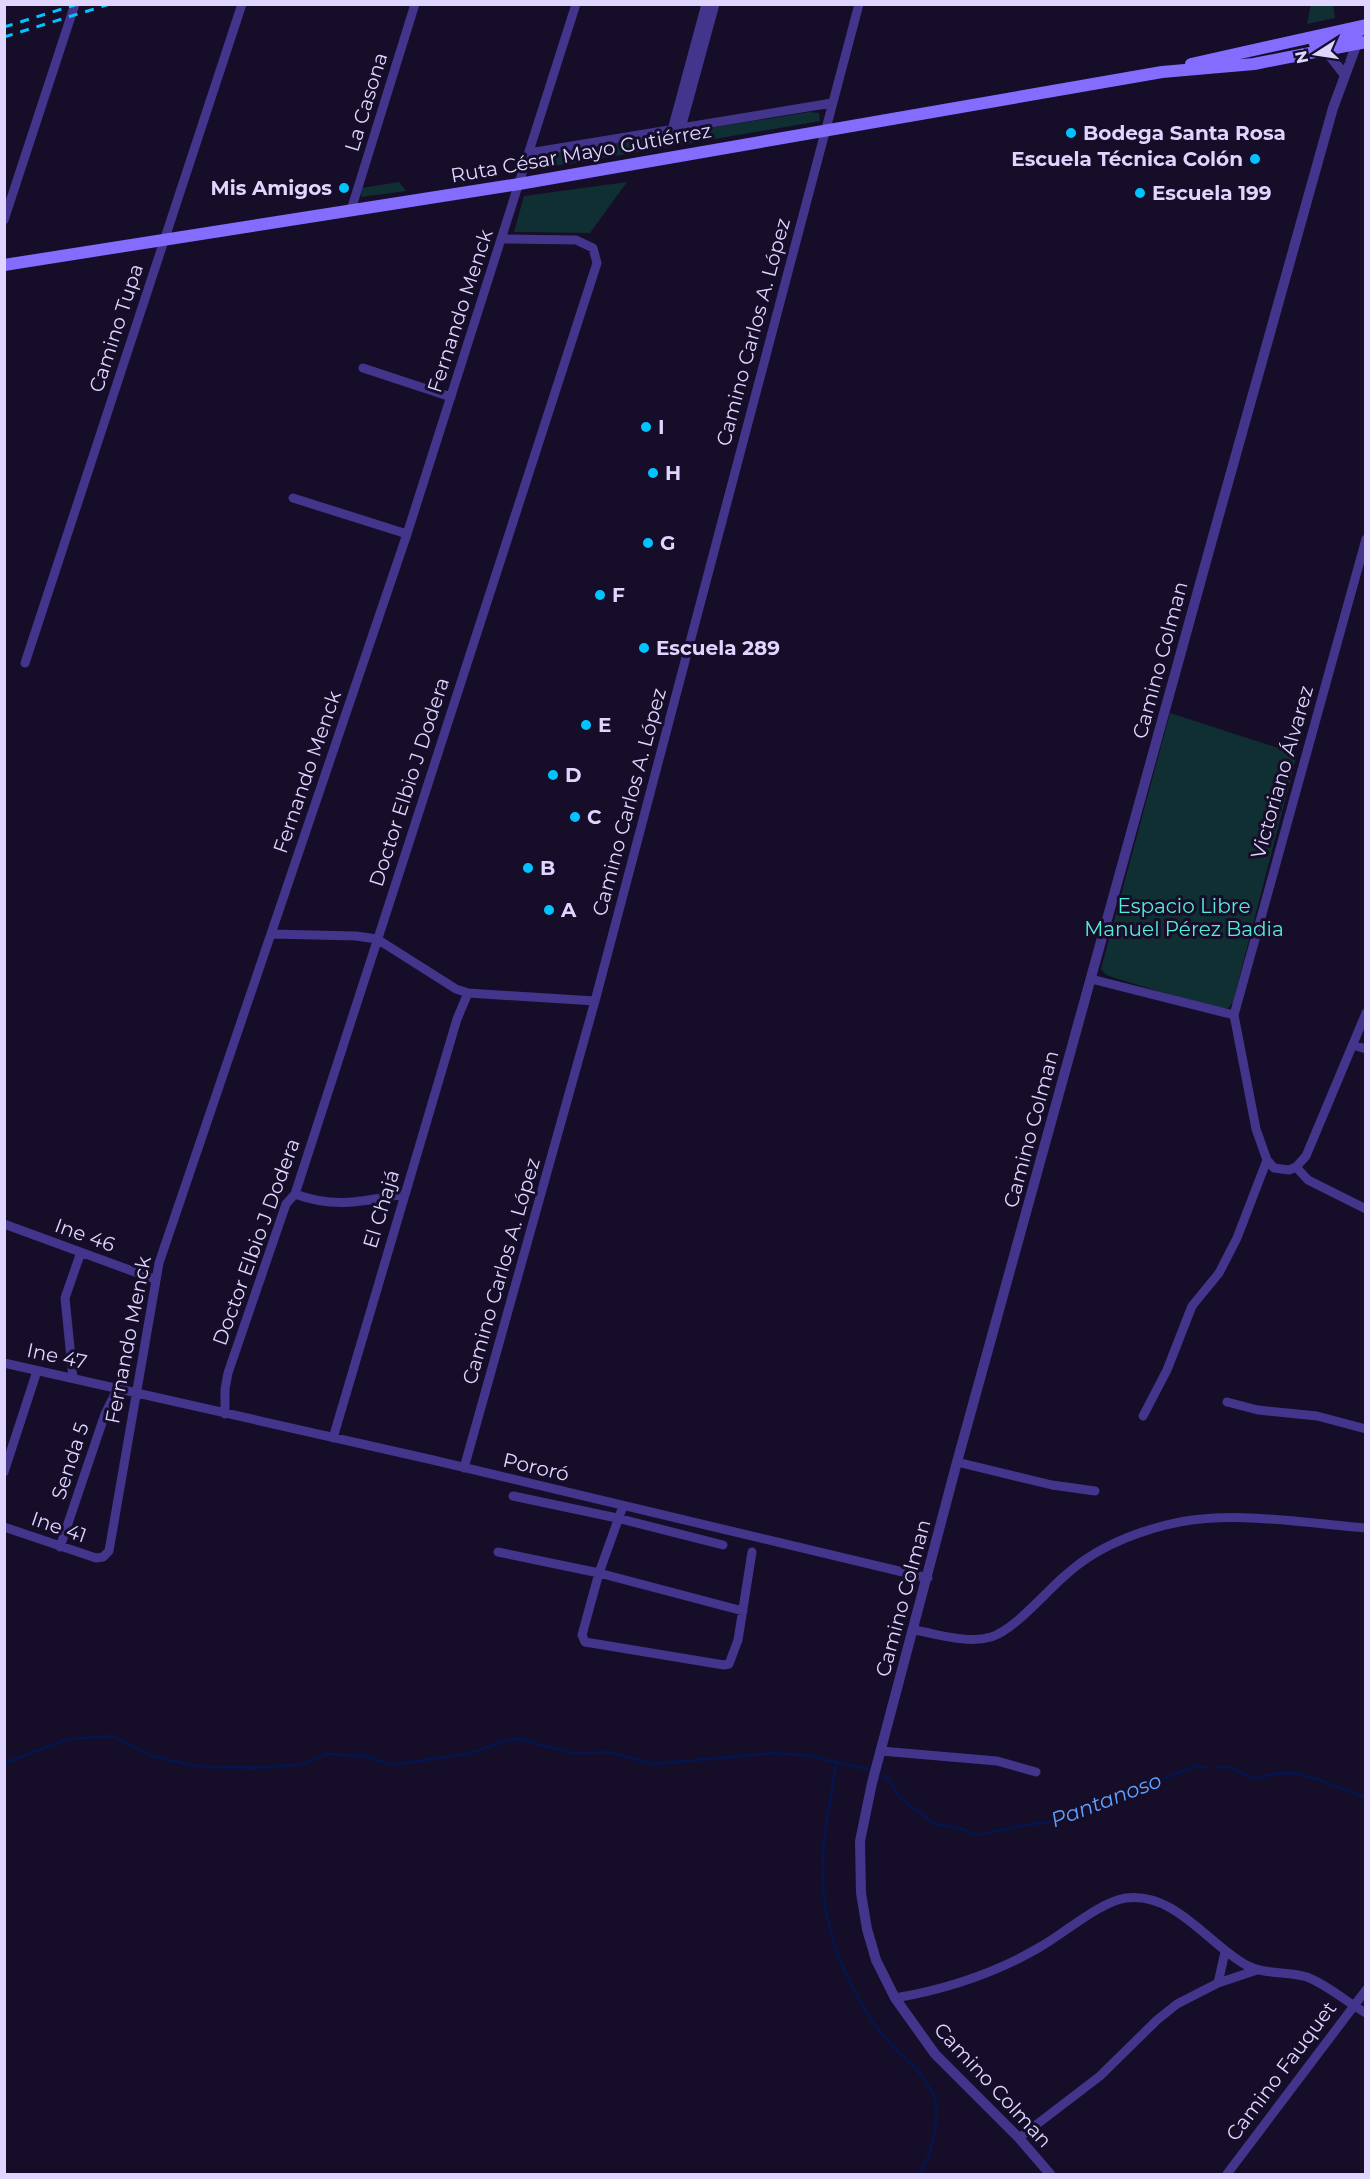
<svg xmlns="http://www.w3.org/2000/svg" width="1370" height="2179" font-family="Montserrat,sans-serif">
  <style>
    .green { fill: #102f33 }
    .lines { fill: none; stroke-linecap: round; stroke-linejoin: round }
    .stream { stroke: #051549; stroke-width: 3 }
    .minor { stroke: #43348c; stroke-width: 9 }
    .tertiary { stroke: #43348c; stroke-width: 10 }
    .secondary { stroke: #846cff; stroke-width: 12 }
    .rail { stroke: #01c3ff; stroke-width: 3; stroke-dasharray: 9 8; stroke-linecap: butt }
    .poi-dot { fill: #01c3ff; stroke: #160d28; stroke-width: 2 }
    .labels { text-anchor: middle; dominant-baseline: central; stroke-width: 6; stroke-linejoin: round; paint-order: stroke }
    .street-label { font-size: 20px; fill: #dfd5ff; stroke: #160d28 }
    .poi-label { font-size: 20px; font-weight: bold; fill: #dfd5ff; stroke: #160d28; text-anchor: start }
    .park-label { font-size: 20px; fill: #55ebda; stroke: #160d28 }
    .water-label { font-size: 21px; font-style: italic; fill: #63a1ff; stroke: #160d28 }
  </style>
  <rect width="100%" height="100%" fill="#160d28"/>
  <path class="green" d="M1311,4L1333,5L1335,18L1307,24Z
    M810,112L819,113L820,121L569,164L538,168L534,164L543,156L571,150Z
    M399,182L406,191L361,197L362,188Z
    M627,182L590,233L514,232L524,196Z
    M1170,713L1297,754L1233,1002L1228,1008L1218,1009L1118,979L1106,975L1101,969Z"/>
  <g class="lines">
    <path class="stream" d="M4,1763L69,1739L112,1736L152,1756L195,1766L253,1768L305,1764L326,1754L364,1756L393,1765L471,1753L505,1741L518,1739L573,1753L610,1752L652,1764L774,1753L810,1756L870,1770
      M836,1763C832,1794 825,1823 823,1854C818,1918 843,1982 881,2033C898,2056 926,2071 935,2100C939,2116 934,2138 929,2154C927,2162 922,2166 921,2174
      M1218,1767H1228L1256,1779C1296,1762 1328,1785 1366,1798
      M882,1775L888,1779L900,1798L935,1824L963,1829L977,1835L1025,1825L1065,1820L1081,1810L1118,1793L1130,1789L1143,1790L1172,1775L1196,1766L1208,1767"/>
    <path class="minor" d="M681,128L715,4
      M672,130L706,4
      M529,153L832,103
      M351,210L415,4
      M4,220L75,4
      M363,368L451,397
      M293,498L407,534
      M1366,539L1234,1015L1256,1129L1267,1160L1274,1168L1289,1170L1296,1167L1306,1156L1366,1013
      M25,663L242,4
      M271,934L356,936L377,939L456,989L468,993L595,1001
      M1091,979L1234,1015
      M1353,1045L1366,1049
      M1296,1167L1308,1180L1366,1209
      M295,1194C335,1209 364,1201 404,1194
      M4,1224L154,1279
      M4,1363L433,1460L928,1578
      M73,1378L65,1298L81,1252
      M1227,1402L1258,1410L1317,1416L1366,1429
      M225,1414V1389L228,1373L286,1204L295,1194L597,263L593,248L576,240L502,239
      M1143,1416L1167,1370L1192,1306L1219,1273L1237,1238L1267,1160
      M333,1438L457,1019L468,993
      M957,1462L1052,1485L1095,1491
      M464,1468L595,1001L859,4
      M4,1472L37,1371
      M513,1496L617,1518L723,1545
      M623,1506L599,1573L582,1635L585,1642L724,1665L729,1664L738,1640L752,1552
      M4,1527L96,1558L103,1557L109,1551L159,1263L407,534L576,4
      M60,1547L105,1414L118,1388
      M498,1552L599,1573L743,1611
      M914,1630C938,1634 967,1644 991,1637C1016,1629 1047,1590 1068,1573C1095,1549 1131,1534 1166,1525C1226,1509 1303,1523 1366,1528
      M881,1751L997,1761L1036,1772
      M1218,1983L1225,1952
      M895,1998C947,1989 994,1974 1040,1947C1065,1933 1099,1902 1126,1898C1175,1892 1207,1943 1246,1965C1264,1975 1287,1971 1307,1977C1328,1985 1346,2002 1366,2013
      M1019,2138L1100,2076L1157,2020L1177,2004L1218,1983L1257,1970
      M1227,2174L1366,1990"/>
    <path class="tertiary" d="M1326,51L1344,74
      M1050,2174L1019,2138L935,2054L895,1998L876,1960L867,1929L861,1893L860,1841L872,1783L957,1462L1212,540L1333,108L1359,38"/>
    <path class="secondary" d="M1315,44L1353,36L1365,26
      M1191,64L1366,25
      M4,265L519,184L1162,72L1254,64L1366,42"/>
    <path class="rail" d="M4,27L78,4
      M4,37L110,4"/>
  </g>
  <g class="poi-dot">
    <circle cx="1071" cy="133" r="6"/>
    <circle cx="1255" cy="159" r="6"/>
    <circle cx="344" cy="188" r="6"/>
    <circle cx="1140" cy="193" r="6"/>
    <circle cx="646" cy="427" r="6"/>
    <circle cx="653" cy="473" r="6"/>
    <circle cx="648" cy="543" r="6"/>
    <circle cx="600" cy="595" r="6"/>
    <circle cx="644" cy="648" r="6"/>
    <circle cx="586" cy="725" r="6"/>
    <circle cx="553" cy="775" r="6"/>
    <circle cx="575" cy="817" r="6"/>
    <circle cx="528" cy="868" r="6"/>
    <circle cx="549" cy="910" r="6"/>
  </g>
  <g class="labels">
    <g class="street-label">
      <text transform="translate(366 102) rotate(-73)">La Casona</text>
      <text transform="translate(581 153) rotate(-10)">Ruta César Mayo Gutiérrez</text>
      <text transform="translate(460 311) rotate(-72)">Fernando Menck</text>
      <text transform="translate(116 328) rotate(-72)">Camino Tupa</text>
      <text transform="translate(753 332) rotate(-75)">Camino Carlos A. López</text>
      <text transform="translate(1160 660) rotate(-75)">Camino Colman</text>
      <text transform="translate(307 772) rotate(-71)">Fernando Menck</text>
      <text transform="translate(1282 772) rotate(-74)">Victoriano Álvarez</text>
      <text transform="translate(409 782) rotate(-72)">Doctor Elbio J Dodera</text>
      <text transform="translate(629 802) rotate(-75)">Camino Carlos A. López</text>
      <text transform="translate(1031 1129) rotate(-75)">Camino Colman</text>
      <text transform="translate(381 1209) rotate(-73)">El Chajá</text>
      <text transform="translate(85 1235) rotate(20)">Ine 46</text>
      <text transform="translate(256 1242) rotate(-70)">Doctor Elbio J Dodera</text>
      <text transform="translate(501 1271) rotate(-74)">Camino Carlos A. López</text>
      <text transform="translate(128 1340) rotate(-79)">Fernando Menck</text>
      <text transform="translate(57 1356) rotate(12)">Ine 47</text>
      <text transform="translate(70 1461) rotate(-72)">Senda 5</text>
      <text transform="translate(536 1467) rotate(13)">Pororó</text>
      <text transform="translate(59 1527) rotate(19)">Ine 41</text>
      <text transform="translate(903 1598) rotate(-75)">Camino Colman</text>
      <text transform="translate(1281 2071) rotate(-53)">Camino Fauquet</text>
      <text transform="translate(993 2085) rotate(47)">Camino Colman</text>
    </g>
    <g class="poi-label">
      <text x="1083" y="133">Bodega Santa Rosa</text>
      <text x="1243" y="159" text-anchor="end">Escuela Técnica Colón</text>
      <text x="332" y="188" text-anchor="end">Mis Amigos</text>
      <text x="1152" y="193">Escuela 199</text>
      <text x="658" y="427">I</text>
      <text x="665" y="473">H</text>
      <text x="660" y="543">G</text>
      <text x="612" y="595">F</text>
      <text x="656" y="648">Escuela 289</text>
      <text x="598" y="725">E</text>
      <text x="565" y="775">D</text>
      <text x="587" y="817">C</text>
      <text x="540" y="868">B</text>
      <text x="561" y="910">A</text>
    </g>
    <g class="park-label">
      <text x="1184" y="906">Espacio Libre<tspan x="1184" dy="23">Manuel Pérez Badia</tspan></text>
    </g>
    <g class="water-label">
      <text transform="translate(1106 1800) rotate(-21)">Pantanoso</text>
    </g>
  </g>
  <rect width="1370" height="2179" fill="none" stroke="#dfd5ff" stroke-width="12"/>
  <g transform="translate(1316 54) rotate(258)" stroke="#160d28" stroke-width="4.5" paint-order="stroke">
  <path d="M0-4.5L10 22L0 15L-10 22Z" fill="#dfd5ff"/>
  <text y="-9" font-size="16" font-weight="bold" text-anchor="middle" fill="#dfd5ff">N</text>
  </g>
</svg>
